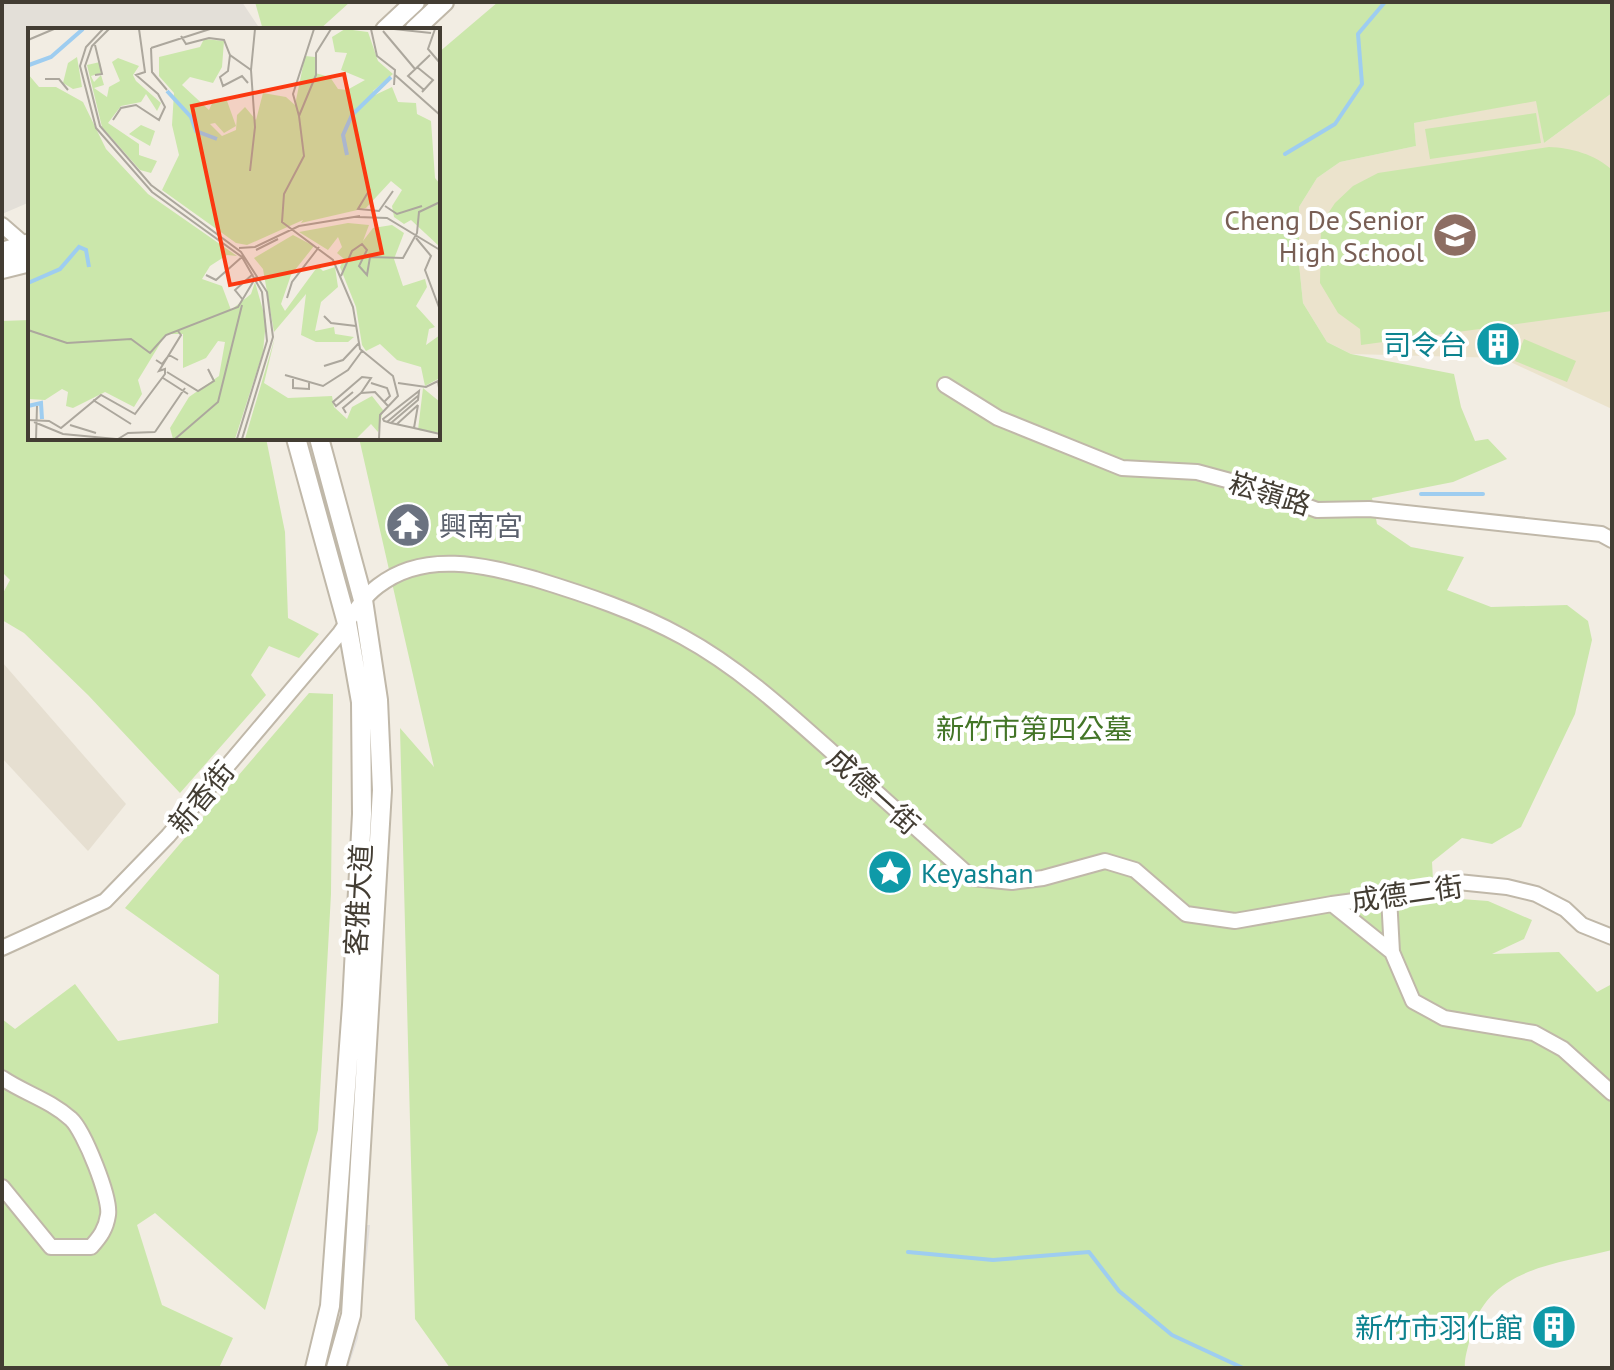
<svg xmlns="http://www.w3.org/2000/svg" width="1614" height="1370" font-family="'PT Sans','Noto Sans TC',sans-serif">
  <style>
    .residential { fill: #e6dfd1 }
    .industrial { fill: #e3dfd8 }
    .education { fill: #ebe3cc }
    .green { fill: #cbe7ab }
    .parking { fill: #e2dfdc }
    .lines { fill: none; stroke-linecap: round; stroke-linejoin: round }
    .stream { stroke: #9ecdf0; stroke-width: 4 }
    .minor-casing { stroke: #c0b8a9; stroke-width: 18 }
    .tertiary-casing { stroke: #c0b8a9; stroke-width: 22 }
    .minor { stroke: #fff; stroke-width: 14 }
    .tertiary { stroke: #fff; stroke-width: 18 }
    .labels { text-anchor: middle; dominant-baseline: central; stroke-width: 8; stroke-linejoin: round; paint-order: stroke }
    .education-label { font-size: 28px; fill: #785e54; stroke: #fff; text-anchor: end }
    .culture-label { font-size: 28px; fill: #0d838f; stroke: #fff; text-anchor: end }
    .street-label { font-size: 28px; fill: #433d33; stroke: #fff }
    .worship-label { font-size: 28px; fill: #5b616d; stroke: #fff; text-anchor: start }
    .park-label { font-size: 28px; fill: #437527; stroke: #fff }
    .inset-river { fill: none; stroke: #9ecdf0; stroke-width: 4 }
    .inset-road { fill: none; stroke: #aca79d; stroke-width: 2 }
    .view { fill: #fb3810; fill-opacity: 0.15; stroke: #fb3810; stroke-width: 4 }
    .inset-edge { fill: none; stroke: #433d33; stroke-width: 4 }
  </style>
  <rect width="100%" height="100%" fill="#f2ede3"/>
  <path class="residential" d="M2,662L126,804L88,851L2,758Z"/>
  <path class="industrial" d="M2,2H242L258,26L257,30H30V202L2,214Z"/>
  <path class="education" d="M1612,93V409L1502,358L1351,354L1327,342L1303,303L1299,264V207L1317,178L1340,162L1416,146L1414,123L1537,100L1544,143Z"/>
  <path class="green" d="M255,2H350L319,30H263Z
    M498,2H1612V93L1544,143L1536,101L1414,123L1416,146L1340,162L1317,178L1299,207V264L1303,303L1327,342L1351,354L1454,374L1461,407L1475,441L1488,439L1507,459L1453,482L1372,498L1377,524L1411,547L1464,557L1447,590L1491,607L1567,605L1588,621L1592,640L1575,714L1521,827L1492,844L1462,838L1432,862L1434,897L1488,901L1532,920L1524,939L1492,954L1559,952L1597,992L1612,984V1250C1554,1265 1485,1268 1470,1338C1468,1348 1464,1358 1465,1368H450L415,1319L400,728L434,767L359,438H438V53Z
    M1536,113L1541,143L1430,159L1425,129Z
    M1549,147C1571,148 1595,154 1612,170V311L1361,345L1360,329L1338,313L1320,283L1321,224L1335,203L1353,186L1378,173Z
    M30,320V438H266L285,532L288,618L319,634L299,658L269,646L251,675L266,695L180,793L88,695L24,633L2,620V595L10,580L2,572V321Z
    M1524,339L1576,361L1567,382L1515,361Z
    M309,693L333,694L331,894L318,1130L265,1310L155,1213L137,1225L162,1305L233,1338L219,1368H2V1019L15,1029L75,984L118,1041L218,1023L219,975L125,908Z"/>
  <path class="parking" d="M366,1225H370L358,1338L348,1368H343L360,1298Z"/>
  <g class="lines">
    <path class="stream" d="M1285,154L1335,124L1362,84L1358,34L1385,2
      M1421,494H1483
      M908,1252L993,1260L1089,1252L1119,1291L1172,1335L1243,1368"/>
    <g class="minor-casing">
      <path id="minor" d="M2,225L25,245L27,250
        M945,385L998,418L1122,468L1197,472L1260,489L1317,510L1369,509L1601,534L1612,540
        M1389,897L1392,952
        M1332,904L1399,895L1458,882L1507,887L1536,894L1565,909L1582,925L1612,937
        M2,948L105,901L168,836L340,633C351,617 362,598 378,586C424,550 484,565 535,579C584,594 638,612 683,637C738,667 785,710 832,752C878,794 925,836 972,878L1012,882L1043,878L1105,861L1135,870L1186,914L1235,921L1332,904L1392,952L1413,1001L1444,1018L1534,1033L1563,1049L1612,1093
        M2,1078C24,1093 50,1100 71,1119C84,1131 111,1198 108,1215C106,1229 100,1237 91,1247H51L2,1187"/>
    </g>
    <g class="tertiary-casing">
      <path id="tertiary" d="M385,30L415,2
        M414,30L444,2
        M2,252L30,243
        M2,269L30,262
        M296,438L347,623L361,702L362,814L352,1005L330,1306L315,1368
        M319,438L363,600L378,700L382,790L351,1315L336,1368"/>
    </g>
    <use href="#minor" class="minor"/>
    <use href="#tertiary" class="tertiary"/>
  </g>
  <defs>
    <g id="school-disc" transform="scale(2.3)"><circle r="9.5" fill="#8d6e63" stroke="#fff"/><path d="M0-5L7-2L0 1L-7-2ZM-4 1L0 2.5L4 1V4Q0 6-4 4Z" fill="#fff"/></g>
    <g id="building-disc" transform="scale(2.3)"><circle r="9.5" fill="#0f9aa8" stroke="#fff"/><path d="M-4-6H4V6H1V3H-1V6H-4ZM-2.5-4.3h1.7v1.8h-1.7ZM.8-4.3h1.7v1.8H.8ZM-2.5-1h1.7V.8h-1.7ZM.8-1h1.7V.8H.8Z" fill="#fff"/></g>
    <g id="temple-disc" transform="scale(2.3)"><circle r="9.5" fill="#6b7280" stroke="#fff"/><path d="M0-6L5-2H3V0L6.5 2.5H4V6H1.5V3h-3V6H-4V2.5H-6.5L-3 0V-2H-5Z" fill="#fff"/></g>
    <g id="sight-disc" transform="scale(2.3)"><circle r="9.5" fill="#0f9aa8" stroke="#fff"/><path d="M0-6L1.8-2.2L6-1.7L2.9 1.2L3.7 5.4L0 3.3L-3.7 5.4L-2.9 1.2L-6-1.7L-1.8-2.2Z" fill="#fff"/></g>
  </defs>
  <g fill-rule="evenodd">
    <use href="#school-disc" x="1455" y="235"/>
    <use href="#building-disc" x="1498" y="344"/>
    <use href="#temple-disc" x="408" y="525"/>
    <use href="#sight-disc" x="890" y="872"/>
    <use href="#building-disc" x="1554" y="1327"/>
  </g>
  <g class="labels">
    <g class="education-label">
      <text x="1424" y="219">Cheng De Senior<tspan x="1424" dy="32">High School</tspan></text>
    </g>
    <g class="culture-label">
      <text x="1467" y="344">司令台</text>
      <text x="921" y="872" text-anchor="start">Keyashan</text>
      <text x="1523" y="1327">新竹市羽化館</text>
    </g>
    <g class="street-label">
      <text transform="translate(1270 493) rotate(17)">崧嶺路</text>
      <text transform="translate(874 791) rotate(42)">成德一街</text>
      <text transform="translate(201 797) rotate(-50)">新香街</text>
      <text transform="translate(1407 893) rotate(-8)">成德二街</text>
      <text transform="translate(358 900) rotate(-87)">客雅大道</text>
    </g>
    <g class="worship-label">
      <text x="439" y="525">興南宮</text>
    </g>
    <g class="park-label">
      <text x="1034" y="728">新竹市第四公墓</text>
    </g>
  </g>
  <g transform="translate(28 28)">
    <rect width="412" height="412" fill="#f2ede3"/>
    <path d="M317,1L340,4L350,33L365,46L345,63L347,67L364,59L370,74L388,75L389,86L403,93L407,150L412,156V219L383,192L376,196L366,189L364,178L374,162L363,153L338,180L273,195L275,192L219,217L208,215L134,162L151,127L144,97L146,65L131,48V29L172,19L176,11L196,13L194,39L185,55L162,49L154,57L181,82L186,71L198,70L208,98L196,105L187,95L182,96L194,108L208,102L209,87L217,79L228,92L235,65L258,69L267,77L277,28L287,29V45L302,49L310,61L319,62L337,52L313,42L319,25L307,24L304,9ZM49,29L54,59L45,61L35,55L40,35ZM90,30L111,38L105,47L108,53L133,75L129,83L118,66L113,74L93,78L80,95L111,116V127L129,133L123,145L112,142L74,99L59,37L72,34L73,45L63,48L66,54L73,47L76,57L66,60L79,69L81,59L92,53L84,34ZM0,46L11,59H28L55,74L78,121L120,166L209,228L199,227L182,238L174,251L194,258L203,282L223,266L227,254L238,293L235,324L207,411H145L142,400L161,369L191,348L197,314L190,313L178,330L155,340V306H138L110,352L114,366L106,379L77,364L45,380L38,378L40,364L34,361L17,372L1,371ZM113,97L127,103L122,118L101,106ZM320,195L341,197L335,213L345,200L364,197L376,205L366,231L375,258L397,251L399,259L388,278L407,299L401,301L398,317L412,307V350L397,358L393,339L369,332L352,316L338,323L334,317L328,279L312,239L316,231L309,225L314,219L310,209L300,222L271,204ZM265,207L286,218L263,247L253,276L257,283L290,238L295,243L307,239L310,259L293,274L287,303L306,299L307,306L326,309L320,314H288L273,307L278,266L246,304L235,241L226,230ZM247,309L236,355L260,370L304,368L306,379L319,391L324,379L344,368L355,382L350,404L343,396L328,411H217ZM395,360L412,374V405L390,402Z" fill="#cbe7ab"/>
    <path class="inset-river" d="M1,37L23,29L55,1M139,63L163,89L168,103L189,111M319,127L315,107L324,87L363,49M0,255L32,241L51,219L58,222L61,239M0,378L13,375L14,391"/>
    <path class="inset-road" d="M75,1L58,19L52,38L68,100L124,164L214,229L234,264L239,313L209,411M81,1L64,18L57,38L72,98L123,157L213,224L239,264L245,309L214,411M303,1L288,25V47L271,88L276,128L256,166L254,194L305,232L325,279L332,321L365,348L370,368L352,387L351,411M343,1L349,28L367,42L366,57M366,1L403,5M407,1L400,21L412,35M355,3L387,41M153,8L158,16L181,10L196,12L202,27L223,42L227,99L222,143M0,12L26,1M67,17L74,46L67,47M123,20L182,1M123,20L124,44L139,62M202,27L200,43L192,49L195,58L214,48L220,55M389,39L405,52L394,64M223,42L227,1M367,47L412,87M17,51H31L40,62M396,62L380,48L402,27M271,88L265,66L286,1M85,92L93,80L108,77L131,92L137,79L130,66L108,47L117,44L111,1M342,161L330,181L351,183L365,163M357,178L369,186L394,178M329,189L359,190L412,222M388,210L403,228L397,242L412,282M211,220L227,219L271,198L332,188M228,222L250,211M178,247L188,252L215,228M313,248L324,223L334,216L339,222L331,238L339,247L342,229L375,230L389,205L391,184L412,174M259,270L264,254L291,219M215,272L207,262L225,246M296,288L303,295L328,298M0,302L39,315L103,311L122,325L138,307L210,279L228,249M128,332L134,336L141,327L150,332M296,338L315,332L331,315M139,344L170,363L186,353L180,341M257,347L295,358L320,342L334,323M135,350L160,366M265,351V360L281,361V355M343,355L359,360L362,368L356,374M370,355L398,359L410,353L412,366M325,364L308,378L305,374L334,349L343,350L333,365M65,372L103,396M318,385L315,380L333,365L347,364L360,378M0,392L21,393L33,400L73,367L107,386L137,346V341L131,343L153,307L150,303M6,394L35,406L88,411M359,394L391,367M363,395L390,372L391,363L355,391L356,393L363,395L386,400L390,377M369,396L390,377M42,397L68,405M386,400L412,406M127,404L157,360M8,411L9,378M90,411L100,405L127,404M147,411L190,374L214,277"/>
    <path class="view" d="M316,46L354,225L202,257L164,78Z"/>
    <rect width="412" height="412" class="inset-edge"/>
  </g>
  <rect width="1614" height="1370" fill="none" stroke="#433d33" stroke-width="8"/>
</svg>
